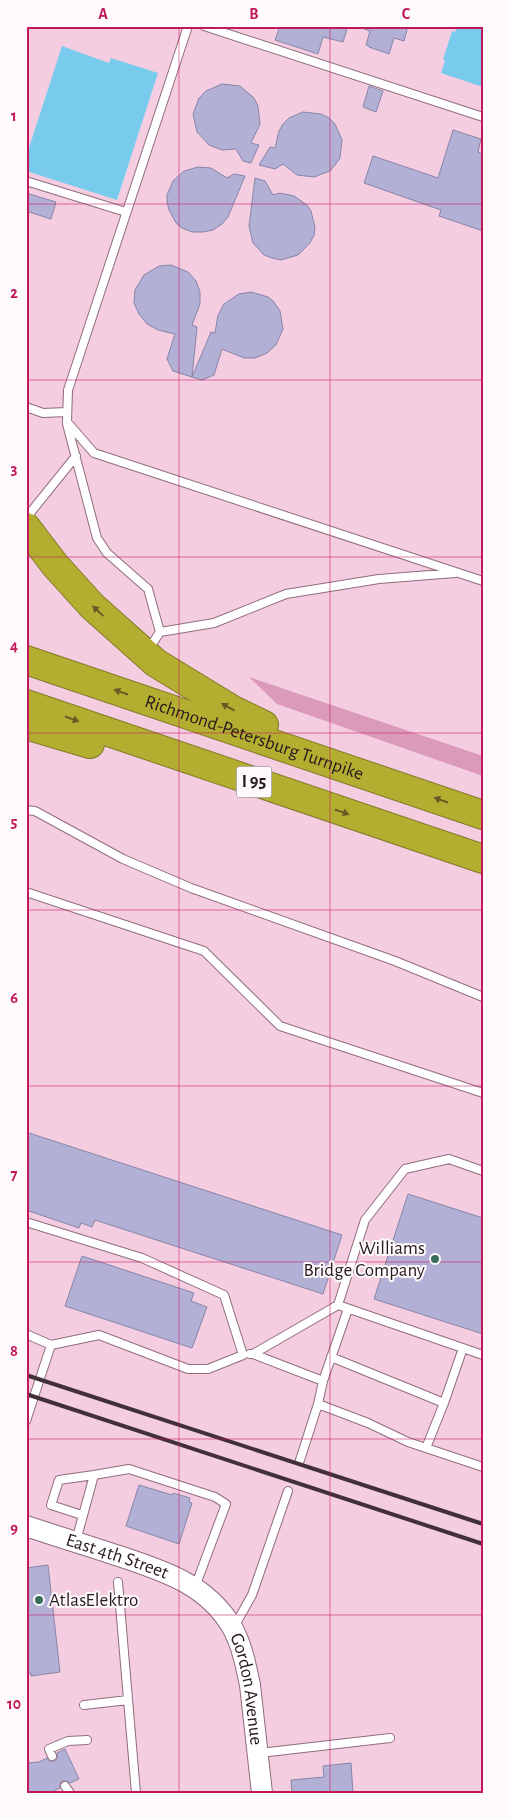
<svg xmlns="http://www.w3.org/2000/svg" width="509" height="1819" font-family="'Alegreya Sans',sans-serif">
  <style>
    .green { fill: #db9abc }
    .water { fill: #79cbee }
    .building { fill: #b2b0d4; stroke: #8785a8 }
    .lines { fill: none; stroke-linecap: round; stroke-linejoin: round }
    .service-casing { stroke: #8f6c7e; stroke-width: 10 }
    .tertiary-casing { stroke: #8f6c7e; stroke-width: 22 }
    .motorway-casing { stroke: #827a2a; stroke-width: 30 }
    .service { stroke: #fff; stroke-width: 8 }
    .tertiary { stroke: #fff; stroke-width: 20 }
    .motorway { stroke: #b3ae2f; stroke-width: 28 }
    .rail { stroke: #423039; stroke-width: 4 }
    .oneway { fill: #665c27 }
    .grid { fill: none; stroke: #c2185b; stroke-width: 1; stroke-opacity: 0.55 }
    .poi-dot { fill: #346f59; stroke: #fefafc; stroke-width: 2 }
    .labels { text-anchor: middle; dominant-baseline: central; stroke-width: 4; stroke-linejoin: round; paint-order: stroke }
    .shield { fill: #fefafc; stroke: #685c62; stroke-width: 1 }
    .shield-label { font-size: 18px; font-weight: bold; fill: #271920 }
    .street-label { font-size: 19px; fill: #271920; stroke: #fefafc }
    .poi-label { font-size: 19px; fill: #271920; stroke: #fefafc; text-anchor: end }
    .neatline { fill: none; stroke: #c2185b; stroke-width: 2 }
    .grid-label { font-size: 16px; text-anchor: middle; font-weight: bold; fill: #c2185b }
  </style>
  <rect width="100%" height="100%" fill="#f5cde1"/>
  <path class="green" d="M249,677L483,756V776L277,704Z"/>
  <path class="water" d="M457,26H483V87L441,73L445,61L443,60L452,31L455,32Z
    M62,46L109,63L111,58L158,73L117,200L26,171V157Z"/>
  <path class="building" d="M280,26H348L343,42L323,37L318,54L275,40Z
    M364,26H408L404,41L394,38L389,54L369,47V46L366,45L370,31L364,29Z
    M222,84L240,86L254,98L258,106L260,124L251,143L259,145L251,163L243,161L236,149L222,150L209,145L197,132L193,114L199,98L206,91Z
    M369,86L383,91L376,112L363,107Z
    M303,112L321,114L329,118L335,124L342,140L340,158L335,165L330,171L314,177L297,175L283,164L275,169L259,165L270,147L275,148L279,131L283,124L289,118Z
    M453,130L481,139L478,152L483,154V231L439,216L441,210L364,183L373,156L438,178Z
    M198,167L211,168L227,178L234,174L245,176L228,217L222,224L213,230L203,232H192L182,228L176,223L169,210L167,202V195L173,181L184,171Z
    M255,178L265,181L273,195L280,193L294,196L307,205L311,211L315,227L314,235L310,243L298,255L281,260L272,258L264,255L253,243L249,226Z
    M26,193L56,202L51,219L26,211Z
    M171,265L188,272L196,281L200,292V304L192,325L197,327L192,377L173,371L167,359L175,334L158,330L147,324L139,314L134,303L135,290L144,275L159,266Z
    M251,292L268,297L273,301L280,311L283,329L276,345L267,353L255,358H244L222,349L214,375L202,380L192,377L211,332L215,333L218,315L224,304L239,294Z
    M26,1132L342,1235L323,1294L95,1220L92,1227L81,1223L79,1228L26,1210Z
    M408,1194L483,1218V1334L374,1299Z
    M82,1256L194,1293L191,1301L207,1307L192,1348L65,1306Z
    M139,1485L172,1495L173,1493L190,1498L189,1502L192,1503L179,1544L126,1526Z
    M48,1565L60,1672L31,1676V1673L26,1674V1568Z
    M65,1749L79,1779L70,1783L67,1781H62L60,1784V1788L50,1793H26V1763L39,1762L47,1758L49,1761H54L57,1759V1753Z
    M351,1763L353,1793H292L291,1780L324,1777L323,1766Z"/>
  <g class="lines">
    <g class="service-casing">
      <path id="service" d="M188,26L68,390L67,422L94,453L483,581
        M204,26L483,117
        M26,181L126,212
        M26,407L43,413L67,412
        M67,424L97,538L107,553L148,589L160,632L148,650
        M26,518L76,456
        M160,632L214,623L286,594L379,579L455,573
        M26,810L35,811L123,859L191,888L395,961L483,997
        M26,892L204,951L280,1026L483,1093
        M26,1222L142,1258L224,1295L243,1355L208,1369H188L99,1335L51,1345L26,1334
        M338,1305L483,1355
        M250,1354H253L323,1381L318,1404L368,1423L408,1442L483,1467
        M253,1354L338,1305L365,1220L405,1169L449,1159L483,1171
        M331,1357L444,1403L463,1348
        M323,1381L348,1309
        M26,1421L51,1345
        M426,1448L444,1403
        M300,1460L318,1404
        M82,1515L51,1505L59,1480L94,1475
        M76,1541L94,1475L129,1469L215,1497L226,1504L195,1587
        M118,1582L136,1793
        M234,1627L252,1595L288,1491
        M84,1705L128,1700
        M260,1753L390,1738
        M52,1756L49,1749L68,1741L87,1740
        M65,1786L70,1793"/>
    </g>
    <g class="tertiary-casing">
      <g id="tertiary">
        <path id="s1" d="M26,1526C59,1537 92,1547 125,1558C167,1572 208,1586 232,1627C242,1645 246,1666 250,1685L262,1793"/>
      </g>
    </g>
    <g class="motorway-casing">
      <g id="motorway">
        <path d="M26,527L55,565L92,606L156,663L233,710L264,725"/>
        <path id="s2" d="M26,660L483,815"/>
        <path d="M26,704L483,859"/>
        <path d="M26,725L90,744"/>
      </g>
    </g>
    <use href="#service" class="service"/>
    <use href="#tertiary" class="tertiary"/>
    <use href="#motorway" class="motorway"/>
    <path class="rail" d="M26,1375L483,1524
      M26,1394L483,1544"/>
  </g>
  <defs><path id="oneway-solid" d="M-6-.8H1V-3.2L6.5 0L1 3.2V.8H-6Z" transform="scale(1.25)"/></defs>
  <g class="oneway">
    <use href="#oneway-solid" transform="translate(98 611) rotate(-137)"/>
    <use href="#oneway-solid" transform="translate(121 692) rotate(-161)"/>
    <use href="#oneway-solid" transform="translate(228 707) rotate(-151)"/>
    <use href="#oneway-solid" transform="translate(72 719) rotate(19)"/>
    <use href="#oneway-solid" transform="translate(441 800) rotate(-161)"/>
    <use href="#oneway-solid" transform="translate(342 812) rotate(19)"/>
  </g>
  <path class="grid" d="M179,26V1793M330,26V1793M26,204H483M26,380H483M26,557H483M26,733H483M26,910H483M26,1086H483M26,1262H483M26,1439H483M26,1615H483"/>
  <g class="poi-dot">
    <circle cx="435" cy="1259" r="5"/>
    <circle cx="39" cy="1600" r="5"/>
  </g>
  <g class="labels">
    <rect class="shield" x="236.5" y="766.5" width="35" height="31" rx="4"/>
    <g class="shield-label">
      <text x="254" y="782">I 95</text>
    </g>
    <g class="street-label">
      <text stroke="none"><textPath href="#s2" startOffset="241">Richmond-Petersburg Turnpike</textPath></text>
      <text stroke="none"><textPath href="#s1" startOffset="96">East 4th Street</textPath></text>
      <text stroke="none"><textPath href="#s1" startOffset="299">Gordon Avenue</textPath></text>
    </g>
    <g class="poi-label">
      <text x="425" y="1248">Williams<tspan x="425" dy="22">Bridge Company</tspan></text>
      <text x="49" y="1600" text-anchor="start">AtlasElektro</text>
    </g>
  </g>
  <rect width="509" height="1819" fill="none" stroke="#fefafc" stroke-width="55"/>
  <rect x="28" y="28" width="454" height="1764" class="neatline"/>
  <g class="grid-label">
    <text x="103" y="19">A</text>
    <text x="254" y="19">B</text>
    <text x="406" y="19">C</text>
    <text x="14" y="121">1</text>
    <text x="14" y="298">2</text>
    <text x="14" y="474">3</text>
    <text x="14" y="651">4</text>
    <text x="14" y="827">5</text>
    <text x="14" y="1003">6</text>
    <text x="14" y="1180">7</text>
    <text x="14" y="1356">8</text>
    <text x="14" y="1533">9</text>
    <text x="14" y="1709">10</text>
  </g>
</svg>
